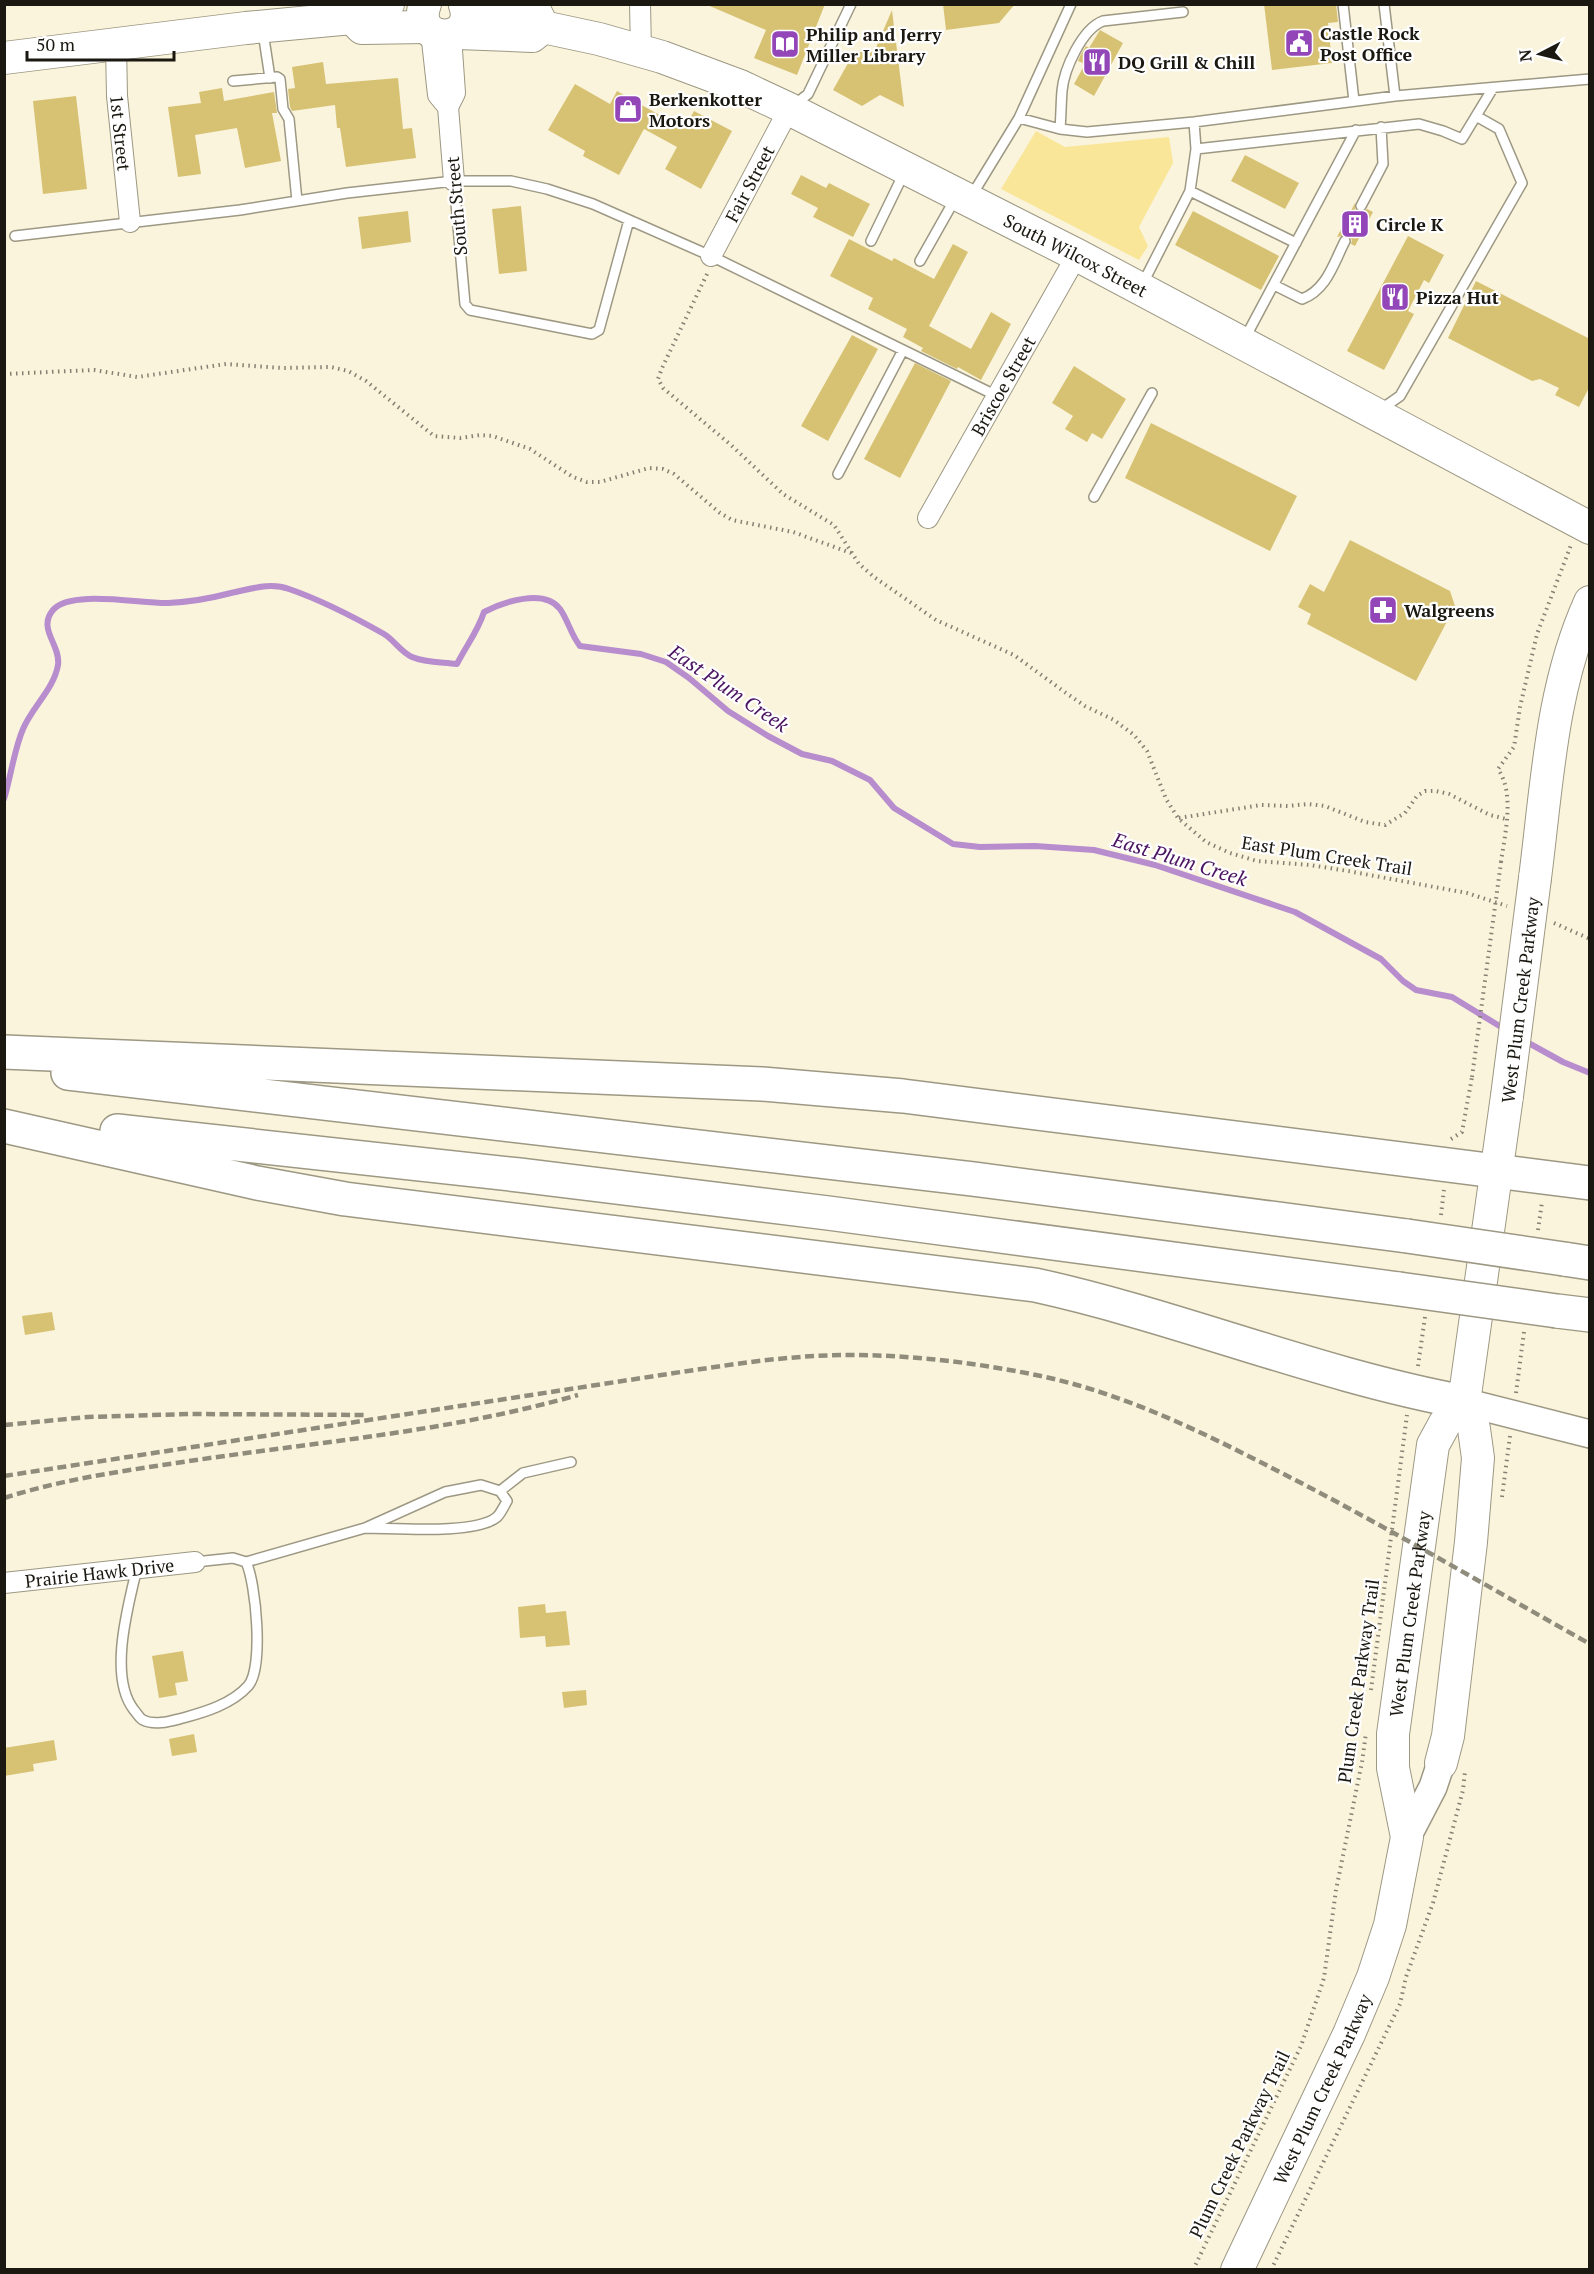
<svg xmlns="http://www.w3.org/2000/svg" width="1594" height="2274" font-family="'PT Serif',serif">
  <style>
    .green { fill: #fae698 }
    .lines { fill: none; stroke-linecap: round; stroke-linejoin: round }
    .stream { stroke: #b78dcd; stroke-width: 6 }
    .building { fill: #d7c273 }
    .service-casing { stroke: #9d9883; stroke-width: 12 }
    .minor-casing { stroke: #9d9883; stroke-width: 22 }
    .secondary-casing { stroke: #9d9883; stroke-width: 30 }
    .primary-casing { stroke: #9d9883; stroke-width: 34 }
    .motorway-casing { stroke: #9d9883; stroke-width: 36 }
    .path { stroke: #858172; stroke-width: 4; stroke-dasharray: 1.5 4.5; stroke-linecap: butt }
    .service { stroke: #fff; stroke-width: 9 }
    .minor { stroke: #fff; stroke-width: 20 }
    .secondary { stroke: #fff; stroke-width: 27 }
    .primary { stroke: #fff; stroke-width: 32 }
    .motorway { stroke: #fff; stroke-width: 33 }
    .rail { stroke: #908c7c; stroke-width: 4.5; stroke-dasharray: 9 4.5; stroke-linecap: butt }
    .primary-bridge-casing { stroke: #9d9883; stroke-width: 34; stroke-linecap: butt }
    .motorway-bridge-casing { stroke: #9d9883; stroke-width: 36; stroke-linecap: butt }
    .path-bridge { stroke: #858172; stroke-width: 4; stroke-dasharray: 1.5 4.5; stroke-linecap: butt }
    .primary-bridge { stroke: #fff; stroke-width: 32 }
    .motorway-bridge { stroke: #fff; stroke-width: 33 }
    .labels { text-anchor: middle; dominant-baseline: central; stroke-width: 4.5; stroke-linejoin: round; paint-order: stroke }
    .poi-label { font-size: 18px; font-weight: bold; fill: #1a1810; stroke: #fff; text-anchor: start }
    .street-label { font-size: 18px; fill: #1a1810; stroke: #fff }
    .water-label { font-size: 20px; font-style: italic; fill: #4a1461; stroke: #fff }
  </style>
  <rect width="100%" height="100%" fill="#faf4dd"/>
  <path class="green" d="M1036,131L1065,147L1169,137L1173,163L1139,227L1148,246L1139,260L1001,189Z"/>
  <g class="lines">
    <path class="stream" d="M4,799C11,776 14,750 23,729C32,707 54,689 58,665C61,645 37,629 53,610C70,589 142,604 168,603C189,602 212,598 231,593C251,589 270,582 289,589C321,600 354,617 384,634C394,640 401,652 412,657C426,663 442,662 457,664C466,646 478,631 484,612C503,602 544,588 560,609C568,620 571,635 580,646L641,654L666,662L689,678L728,711L768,736L802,754L832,761L870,780L894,808L953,844L980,847L1035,846L1094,850L1155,865L1295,912L1381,959L1403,981L1416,990L1452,997L1506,1030
      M1523,1040L1563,1062L1590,1073"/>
  </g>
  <path class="building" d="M705,4H825L797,75L754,58L766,30Z
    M943,4H1015L999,23L946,30Z
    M1264,4H1336L1338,22L1328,23L1332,63L1272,70Z
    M892,10L904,107L880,95L862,106L833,90L852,56L860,52H874Z
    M1100,30L1123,43L1094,96L1074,84L1085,64L1078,61L1081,54L1086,46L1089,48Z
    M323,62L326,84L398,78L403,129L412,128L416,158L346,167L340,128H337L335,105L292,111L290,107L288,89L295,88L292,67Z
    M575,84L610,104L617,91L684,129L694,111L732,131L701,189L665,169L677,147L644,129L619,175L583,156L585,151L548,130Z
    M222,88L224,101L274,92L277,113H272L281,161L245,168L237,128L195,135L201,174L178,177L168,107L201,103L199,92Z
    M76,96L87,189L43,194L33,101Z
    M1245,155L1299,183L1285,209L1231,181Z
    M801,175L826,188L829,183L870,204L853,237L813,217L818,208L791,194Z
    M1355,203V209L1358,212H1364L1367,209L1373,212L1355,246L1351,244L1352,240L1348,235L1337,237Z
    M521,206L527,271L499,274L492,209Z
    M408,211L411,242L362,249L358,217Z
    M1193,211L1279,256L1261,290L1175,245Z
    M1408,236L1444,255L1429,283L1424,280L1408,311L1414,314L1384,370L1347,351Z
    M849,239L892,261L894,258L934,279L953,244L968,252L929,326L971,349L991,312L1011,324L981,380L958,367L957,369L921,351L923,348L903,337L907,329L868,309L873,298L830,276Z
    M1476,281L1590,339V386L1579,407L1555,395L1559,388L1540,379L1532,381L1448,338Z
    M852,335L878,349L828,441L801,426Z
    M915,363L951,381L900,478L864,459Z
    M1074,366L1126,399L1102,439L1092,433L1087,442L1065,429L1073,416L1052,403Z
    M1151,423L1297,496L1270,551L1125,478Z
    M1350,540L1450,591L1455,606L1416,681L1307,624L1311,614L1298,607L1310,584L1324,592Z
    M52,1312L55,1330L25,1335L22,1316Z
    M545,1604L546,1613L566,1611L570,1645L546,1647L545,1636L520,1638L518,1607Z
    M183,1651L188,1681L175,1683L177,1695L159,1698L152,1656Z
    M586,1690L587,1705L564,1708L562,1692Z
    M194,1734L197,1752L172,1756L169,1739Z
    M54,1740L57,1760L33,1764L34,1771L4,1776V1748Z"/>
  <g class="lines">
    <g class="service-casing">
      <path id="service" d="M1343,4L1354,101
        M1384,4L1395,96
        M263,32L270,78
        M233,81L277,77L280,79L283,109L289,119L297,201
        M793,106L808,94L851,4
        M1019,118L1060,129L1087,132L1194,122L1395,96L1590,79
        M1060,129C1061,116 1061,104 1062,91C1064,69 1082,29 1103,21L1183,12
        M1196,149L1419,124L1443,131L1462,139L1493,88
        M454,181L465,304L470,310L592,334L599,330L629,220
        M1190,191L1296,243
        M972,195L1019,118L1071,4
        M1361,206L1383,164L1381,127
        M15,236L240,210L347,193L454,181H511L547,189L593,204L711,256L997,396
        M871,241L904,173
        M920,261L955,199
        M1142,285L1190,191L1196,149L1194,122
        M1274,285L1302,299C1327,290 1334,262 1345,241
        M1244,340L1356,130
        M1380,410L1400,396L1522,183L1499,129L1476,116
        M838,474L903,350
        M1094,497L1152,393
        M500,1491L523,1473L571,1462
        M246,1562L365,1528L445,1492L481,1485L500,1491L507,1501C504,1506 501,1513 497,1517C476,1535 394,1528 365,1528
        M137,1568C128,1606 108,1677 134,1710C137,1713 139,1718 143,1720C155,1726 171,1721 183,1718C205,1712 232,1704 248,1686C264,1668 256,1583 246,1562L233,1558L195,1562"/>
    </g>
    <g class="minor-casing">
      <g id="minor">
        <path d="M640,4L641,51"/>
        <path d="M431,32L438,95L448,107L454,181"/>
        <path id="s1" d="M116,45L117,96L130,222"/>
        <path d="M448,107L455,93L451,36"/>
        <path id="s2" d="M711,256L789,109"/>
        <path id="s3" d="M928,518L1077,255"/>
        <path id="s4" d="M4,1583L195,1562"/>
      </g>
    </g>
    <g class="secondary-casing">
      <path id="secondary" d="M1464,1402L1590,1434
        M1407,1837L1433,1787L1441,1763"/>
    </g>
    <g class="primary-casing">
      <g id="primary">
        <path d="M425,4C410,45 478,47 465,4"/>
        <path d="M465,5L535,11L543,27"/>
        <path d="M352,18L362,28L426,27"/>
        <path d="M352,18L359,7L388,4"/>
        <path id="s5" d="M543,27L599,39L662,57L740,86L789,109L1077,255L1590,528"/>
        <path d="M458,33L532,36L543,27"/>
        <path d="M4,58L246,28L352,18"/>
        <path d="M1535,878C1547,785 1551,688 1590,602"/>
        <path d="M1441,1763L1448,1736L1471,1542L1478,1458L1474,1429L1471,1414L1464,1402"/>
        <path id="s6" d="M1237,2270L1349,2034L1373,1977L1390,1925L1407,1837L1393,1768V1734L1433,1445L1445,1423L1464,1402L1507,1096"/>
      </g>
    </g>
    <g class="motorway-casing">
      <path id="motorway" d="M4,1052L762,1084L903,1096L1590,1183
        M68,1073L973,1179L1407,1236
        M4,1126L257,1183L345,1199L1035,1285C1180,1317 1318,1375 1464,1402
        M117,1131L519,1175L828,1213L1399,1289
        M1564,1259L1590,1263
        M1557,1311L1590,1315"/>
    </g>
    <path class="path" d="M707,274L662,368L658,379L663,388L731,445L783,494L834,525L859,564L874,577L936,620L1014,655L1066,693L1085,706L1114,720L1134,735L1147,751L1166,799L1178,818L1206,842L1230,853L1257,861L1310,865L1348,871L1467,893L1507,906
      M4,374L94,370L137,377L226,364L282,368L331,367L348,371L366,381L434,436L460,438L480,435L493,436L530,449L573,477L587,482H600L649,468L663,469L674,474L720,513L732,520L793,532L851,553
      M1179,818L1261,805L1288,806L1308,804L1325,806L1365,822L1385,825L1405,813L1417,796L1425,791H1436L1449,794L1490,815L1506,819
      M1501,862C1505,833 1515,794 1498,769L1514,747L1520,707L1537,634L1571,545
      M1554,923L1590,939
      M1451,1139L1462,1132L1472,1077
      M1441,1215L1444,1190
      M1538,1230L1542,1202
      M1418,1366L1425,1317
      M1516,1393L1524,1332
      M1502,1497L1510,1436
      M1371,1690L1407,1415
      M1193,2270L1301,2046L1324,1978L1336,1890L1362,1762L1366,1733
      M1271,2270L1400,2004L1406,1977L1433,1903L1463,1790L1465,1772"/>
    <use href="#service" class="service"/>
    <use href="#minor" class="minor"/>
    <use href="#secondary" class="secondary"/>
    <use href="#primary" class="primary"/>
    <use href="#motorway" class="motorway"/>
    <path class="rail" d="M4,1425L88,1417L190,1414L368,1415
      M4,1476L681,1372C716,1367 752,1361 788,1358C871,1350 959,1359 1041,1376C1121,1393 1196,1429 1268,1466C1377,1521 1483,1584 1590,1644
      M4,1498C63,1479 123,1471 183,1462C315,1442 449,1432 578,1395"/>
    <g class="primary-bridge-casing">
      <path id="primary-bridge" d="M1507,1096L1535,878"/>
    </g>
    <g class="motorway-bridge-casing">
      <path id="motorway-bridge" d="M1407,1236L1564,1259
        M1399,1289L1557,1311"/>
    </g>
    <path class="path-bridge" d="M1472,1077L1501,862"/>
    <use href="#primary-bridge" class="primary-bridge"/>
    <use href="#motorway-bridge" class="motorway-bridge"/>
  </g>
  <defs>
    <g id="civic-square" transform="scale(1.5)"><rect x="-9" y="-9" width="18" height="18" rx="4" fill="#9346b7" stroke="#fff"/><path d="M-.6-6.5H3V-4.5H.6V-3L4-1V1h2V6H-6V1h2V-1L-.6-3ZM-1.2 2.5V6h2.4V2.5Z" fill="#fff"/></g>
    <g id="library-square" transform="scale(1.5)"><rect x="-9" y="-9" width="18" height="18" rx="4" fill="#9346b7" stroke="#fff"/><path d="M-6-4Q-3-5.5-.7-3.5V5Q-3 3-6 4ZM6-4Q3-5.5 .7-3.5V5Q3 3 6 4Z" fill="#fff"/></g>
    <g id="restaurant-square" transform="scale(1.5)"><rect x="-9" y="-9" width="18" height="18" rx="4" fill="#9346b7" stroke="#fff"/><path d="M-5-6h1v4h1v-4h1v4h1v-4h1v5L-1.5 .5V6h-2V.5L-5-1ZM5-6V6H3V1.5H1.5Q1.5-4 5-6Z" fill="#fff"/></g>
    <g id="shop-square" transform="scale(1.5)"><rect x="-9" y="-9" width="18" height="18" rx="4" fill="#9346b7" stroke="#fff"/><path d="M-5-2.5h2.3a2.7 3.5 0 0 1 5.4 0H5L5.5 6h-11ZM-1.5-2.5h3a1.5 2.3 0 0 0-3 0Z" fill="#fff"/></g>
    <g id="building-square" transform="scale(1.5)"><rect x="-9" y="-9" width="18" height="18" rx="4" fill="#9346b7" stroke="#fff"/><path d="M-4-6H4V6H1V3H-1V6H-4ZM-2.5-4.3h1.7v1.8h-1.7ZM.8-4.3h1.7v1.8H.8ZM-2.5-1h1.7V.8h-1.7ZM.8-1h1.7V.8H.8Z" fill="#fff"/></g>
    <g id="pharmacy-square" transform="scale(1.5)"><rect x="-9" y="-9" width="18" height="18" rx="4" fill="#9346b7" stroke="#fff"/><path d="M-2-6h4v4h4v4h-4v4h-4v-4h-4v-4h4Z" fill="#fff"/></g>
  </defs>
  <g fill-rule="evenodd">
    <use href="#civic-square" x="1299" y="43"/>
    <use href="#library-square" x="785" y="44"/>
    <use href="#restaurant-square" x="1097" y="62"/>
    <use href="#shop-square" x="628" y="109"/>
    <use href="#building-square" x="1355" y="224"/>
    <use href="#restaurant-square" x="1395" y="297"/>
    <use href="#pharmacy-square" x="1383" y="610"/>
  </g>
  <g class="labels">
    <g class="poi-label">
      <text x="1320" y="33">Castle Rock<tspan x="1320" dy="21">Post Office</tspan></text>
      <text x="806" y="34">Philip and Jerry<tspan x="806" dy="21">Miller Library</tspan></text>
      <text x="1118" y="62">DQ Grill &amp; Chill</text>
      <text x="649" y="99">Berkenkotter<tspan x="649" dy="21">Motors</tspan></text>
      <text x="1376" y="224">Circle K</text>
      <text x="1416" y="297">Pizza Hut</text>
      <text x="1404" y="610">Walgreens</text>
    </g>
    <g class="street-label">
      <text stroke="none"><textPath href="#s1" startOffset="88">1st Street</textPath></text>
      <text stroke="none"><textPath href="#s2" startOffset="82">Fair Street</textPath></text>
      <text transform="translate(456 206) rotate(-95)">South Street</text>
      <text stroke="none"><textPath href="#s5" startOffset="582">South Wilcox Street</textPath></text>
      <text stroke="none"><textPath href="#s3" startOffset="152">Briscoe Street</textPath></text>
      <text transform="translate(1327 855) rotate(9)">East Plum Creek Trail</text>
      <text transform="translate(1520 1000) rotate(-83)">West Plum Creek Parkway</text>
      <text stroke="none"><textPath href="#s4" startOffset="96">Prairie Hawk Drive</textPath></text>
      <text stroke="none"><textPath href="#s6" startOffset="693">West Plum Creek Parkway</textPath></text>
      <text transform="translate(1358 1681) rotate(-82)">Plum Creek Parkway Trail</text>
      <text stroke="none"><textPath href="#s6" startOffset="200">West Plum Creek Parkway</textPath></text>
      <text transform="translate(1239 2144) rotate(-64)">Plum Creek Parkway Trail</text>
    </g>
    <g class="water-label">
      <text transform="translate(729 688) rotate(34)">East Plum Creek</text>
      <text transform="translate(1180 859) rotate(17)">East Plum Creek</text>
    </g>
  </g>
  <rect width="1594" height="2274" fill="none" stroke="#1a1810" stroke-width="12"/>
  <g transform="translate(1540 54) rotate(263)" stroke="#ffffff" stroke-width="4.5" paint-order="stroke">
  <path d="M0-4.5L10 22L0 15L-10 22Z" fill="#1a1810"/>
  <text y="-9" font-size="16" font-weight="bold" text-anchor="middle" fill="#1a1810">N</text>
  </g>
  <path d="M27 51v9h147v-9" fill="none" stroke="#1a1810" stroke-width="3"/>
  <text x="36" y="51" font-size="18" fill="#1a1810" stroke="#ffffff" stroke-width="4.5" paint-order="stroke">50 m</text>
</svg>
